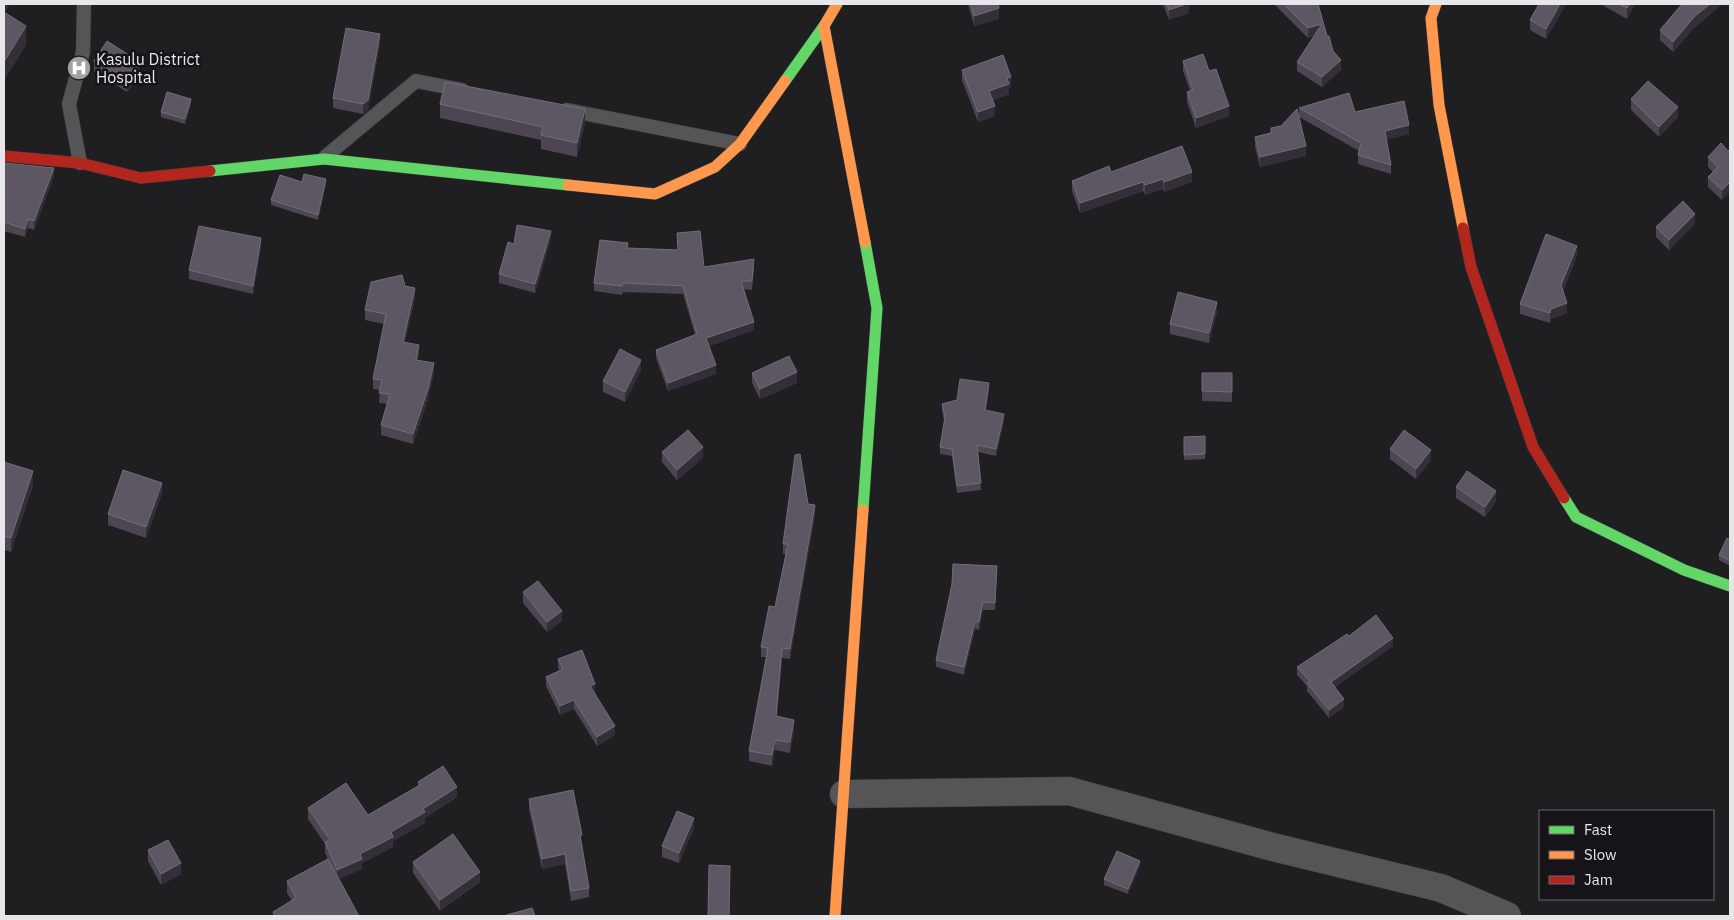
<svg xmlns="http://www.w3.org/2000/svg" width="1734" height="920" font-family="'IBM Plex Sans',sans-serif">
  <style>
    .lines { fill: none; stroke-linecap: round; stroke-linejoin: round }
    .lane-casing { stroke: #39383a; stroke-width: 15 }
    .street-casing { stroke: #39383a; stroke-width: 29 }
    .fast-casing { stroke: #39383a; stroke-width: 12 }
    .slow-casing { stroke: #39383a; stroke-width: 12 }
    .jam-casing { stroke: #39383a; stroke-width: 12 }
    .lane { stroke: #555456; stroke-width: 14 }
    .street { stroke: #555456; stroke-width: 28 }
    .fast { stroke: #63d668; stroke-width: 11 }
    .slow { stroke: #ff974d; stroke-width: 11 }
    .jam { stroke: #b3261e; stroke-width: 11 }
    .wall { fill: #4d4552 }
    .shaded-wall { fill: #332e37 }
    .building { fill: #5d5663; stroke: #736d78 }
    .labels { text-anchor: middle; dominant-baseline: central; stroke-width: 5; stroke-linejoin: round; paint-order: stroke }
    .poi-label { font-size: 16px; fill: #e7e6e9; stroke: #161418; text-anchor: start }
  </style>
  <rect width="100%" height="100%" fill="#1f1e20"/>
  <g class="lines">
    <g class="lane-casing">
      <path id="lane" d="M567,110L740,144
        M325,157L416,81L462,90
        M80,163L69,104L83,52L84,4"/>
    </g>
    <g class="street-casing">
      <path id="street" d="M844,794L1069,791L1269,846L1441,888L1507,916"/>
    </g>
    <g class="fast-casing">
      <path id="fast" d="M785,81L824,26
        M210,171L324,159L568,185
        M1564,498L1576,517L1684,570L1730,586
        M863,510L877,308L865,242"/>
    </g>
    <g class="slow-casing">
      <path id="slow" d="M837,4L824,26L865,242
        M1436,4L1431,18L1439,105L1463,228
        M568,185L655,194L715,167L740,144L785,81
        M835,916L863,510"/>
    </g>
    <g class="jam-casing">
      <path id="jam" d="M4,156L80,163L141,178L210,171
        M1463,228L1471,267L1533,447L1564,498"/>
    </g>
    <use href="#lane" class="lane"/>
    <use href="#street" class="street"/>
    <use href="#fast" class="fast"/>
    <use href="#slow" class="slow"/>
    <use href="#jam" class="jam"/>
  </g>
  <path class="wall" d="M968,4H998L999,19L974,26Z
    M1163,4H1189V13L1169,20Z
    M1274,4H1318L1327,36L1341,70L1322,87L1297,71V62L1314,36L1308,38Z
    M1565,4V6L1546,39L1530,30V20Z
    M1604,4H1635L1627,19L1604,6Z
    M1682,4H1722L1695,27L1673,52L1660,40V30Z
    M380,44L368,110L363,114L333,108V98Z
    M94,61L140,72L127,92L94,71Z
    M1183,61L1209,71L1229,116L1196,128L1187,102V92L1190,91L1183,71Z
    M962,70L1011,87L1009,88V94L993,100L995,116L978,122L962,80Z
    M1631,99L1678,117L1659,137L1631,110Z
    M191,104L185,124L161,117V112Z
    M440,104L585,123L577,157L541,149V140L440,118Z
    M1299,108L1409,134L1386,139L1391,165V174L1358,164V155L1359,151L1299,117Z
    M1271,128L1306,156L1260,167L1255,147V137L1271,133Z
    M1728,151L1722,200L1708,187V177L1713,172L1708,167V157Z
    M4,163L54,176L34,230L28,228L25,237L4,231Z
    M1111,172L1192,182L1164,192L1163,189L1145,195L1143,191L1080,213L1072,191V181Z
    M302,182L326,184L318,220L271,205V200Z
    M1695,224L1669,250L1656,237V227Z
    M677,233L704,267H754L752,290L744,289L754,330L709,346L716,374L668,391L656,358V350L695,335L683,294L623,292L622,295L594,291V283L628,248L678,250Z
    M551,239L535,293L499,283V274L514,244Z
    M261,247L253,294L189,279V270Z
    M1577,256L1563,291L1567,313L1551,319L1550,323L1520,314V304Z
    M405,286L415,298L405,342L419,355L418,360L434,373L428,399L413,444L381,435V425L387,404L379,403L380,390L373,389V379L384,324L365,320V310Z
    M1217,312L1209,343L1170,334V324Z
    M641,370L625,402L603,392V381Z
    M752,373L797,383L760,399L752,383Z
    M1202,373H1232V402L1202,401Z
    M989,389L986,410L1004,421L996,456L978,452L981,490L957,493L952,456L940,454V447L944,421L942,410V404L957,400Z
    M1205,436V459L1184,460V437Z
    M1390,449L1431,460L1416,479L1390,459Z
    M662,452L703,458L677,480L662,462Z
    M4,462L33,485L11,552L4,550Z
    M1456,487L1496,501L1485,517L1456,498Z
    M162,493L146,538L108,525V514Z
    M808,504L815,515L790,659L782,658L777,716L794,730L790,753L775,750L772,766L749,761V751L766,657H761V647L775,607L786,554H783V544Z
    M1730,540V566L1719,560V555Z
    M997,566L995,610H983L979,630L975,629L964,675L936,667V660Z
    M523,592L562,621L547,632L523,603Z
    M1349,636L1393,646L1335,687L1344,707L1329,718L1307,691V686L1297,675V667Z
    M558,659L595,693L615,735L597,746L574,709L560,715L546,686V677L560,671L558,668Z
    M418,782L457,797L425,818V823L393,841V847L362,863V869L339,879L359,916H273V912L292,901L287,893V881L328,859L325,853V844L308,819V808L368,815L418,786Z
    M529,799L582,845L589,888V897L571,901L565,864L542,869L529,809Z
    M694,828L679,863L662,857V846Z
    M148,850L181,874L161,885L148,861Z
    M413,862L480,882L440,911L413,873Z
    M1140,866L1128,894L1104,885V879Z"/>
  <path class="shaded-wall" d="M4,4H10L4,14Z
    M1186,4H1189V13L1169,20V10Z
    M1560,4H1565V6L1546,39V29Z
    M1630,4H1635L1627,19V8Z
    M1710,4H1722L1695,27L1673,52V42L1695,16Z
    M999,8V19L974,26V16Z
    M1322,24V34L1308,38V28Z
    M26,26V45L4,81V62Z
    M380,34V44L368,110L363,114V104Z
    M1341,60V70L1322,87V77Z
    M140,62V72L127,92V82Z
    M1011,77V87L1009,88V94L989,101V91L1007,78Z
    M191,99V104L185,124V119Z
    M995,106V116L978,122V112Z
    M1229,106V116L1196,128V118Z
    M1678,107V117L1659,137V127Z
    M585,109V123L577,157V143Z
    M1409,125V134L1385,140V131Z
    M1306,146V156L1260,167V157Z
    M54,168V176L34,230V221Z
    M1192,172V182L1164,192V182Z
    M326,179V184L318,220V215Z
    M1163,179V189L1145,195V185Z
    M1143,182V191L1080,213V203Z
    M1730,182V192L1722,200V190Z
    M1695,214V224L1669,250V240Z
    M28,219V228L25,237V229Z
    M551,231V239L535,293V284Z
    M261,238V247L253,294V286Z
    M1577,246V256L1561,295V285Z
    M415,288V298L403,352V342Z
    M1217,302V312L1209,343V333Z
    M1567,303V313L1551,319L1550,323V313L1551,309Z
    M754,322V330L706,347V338Z
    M419,345V355L416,370V360Z
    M641,360V370L625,402V392Z
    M434,363V373L428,399L413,444V434Z
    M716,365V374L668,391V383Z
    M797,372V383L760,399V389Z
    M989,383V389L985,417V410Z
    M1004,414V421L996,456V449Z
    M703,447V458L677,480V470Z
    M1431,450V460L1416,479V469Z
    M33,471V485L11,552V538Z
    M162,483V493L146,538V527Z
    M1496,491V501L1485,517V507Z
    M815,505V515L790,659V649Z
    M983,602V610L979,630V622Z
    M562,611V621L547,632V622Z
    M975,622V629L964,675V667Z
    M1393,638V646L1331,690V682Z
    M782,648V658L776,726V716Z
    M595,684V693L590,695V686Z
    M1344,699V707L1329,718V710Z
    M574,700V709L560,715V706Z
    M794,720V730L790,753V742Z
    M615,726V735L597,746V737Z
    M775,740V750L772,766V755Z
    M457,787V797L425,818V823L393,841V847L362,863V869L337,880V870L423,809Z
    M694,818V828L679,863V853Z
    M565,854V864L542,869V859Z
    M1140,861V866L1128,894V889Z
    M181,863V874L161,885V874Z
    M480,872V882L440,911V900Z"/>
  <path class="building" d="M971,4H998L999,8L974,16Z
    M1167,4H1186L1169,10Z
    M1284,4H1318L1327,36H1329L1333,51L1341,60L1322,77L1297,62L1322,24L1308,28Z
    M1539,4H1560L1546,29L1530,20Z
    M1619,4H1630L1627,8Z
    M1682,4H1710L1695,16L1673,42L1660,30Z
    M4,12L26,26L4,62Z
    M346,28L380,34L368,100L363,104L333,98Z
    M107,41L140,62L127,82L94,61Z
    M1203,54L1209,71L1216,69L1229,106L1196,118L1187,92L1193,90L1183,61Z
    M1003,55L1011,77L1007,78L1009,84L989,91L995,106L978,112L962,70Z
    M1648,81L1678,107L1659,127L1631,99Z
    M445,82L585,109L577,143L541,135L543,127L440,104Z
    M167,92L191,99L185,119L161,112Z
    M1349,93L1355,112L1404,101L1409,125L1385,131L1391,165L1358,155L1361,143L1299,108Z
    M1297,109L1306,146L1260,157L1255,137L1271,133V128L1281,126Z
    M1721,143L1728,151L1730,149V182L1722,190L1708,177L1718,167L1708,157Z
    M1182,146L1192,172L1164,182L1163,179L1145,185L1143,182L1080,203L1072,181L1109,166L1111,172Z
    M4,163L54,168L34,221L28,219L25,229L4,222Z
    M304,174L326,179L318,215L271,200L280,175L302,182Z
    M1683,201L1695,214L1669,240L1656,227Z
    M517,225L551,231L535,284L499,274L508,242L514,244Z
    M199,226L261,238L253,286L189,270Z
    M700,231L704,267L754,259L752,281H741L754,322L706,338L716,365L668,383L656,350L697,334L683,286L623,283L622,286L594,283L600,240L628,243L627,248L678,250L677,233Z
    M1546,234L1577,246L1561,285L1567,303L1551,309L1550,313L1520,304Z
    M402,275L405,286L415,288L403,342L419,345L416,360L434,363L428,389L413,434L381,425L390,394L379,393L382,380L373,379L386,314L365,310L371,282Z
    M1178,292L1217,302L1209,333L1170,324Z
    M620,349L641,360L625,392L603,381Z
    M789,356L797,372L760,389L752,373Z
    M1202,373H1232V392L1202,391Z
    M960,379L989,383L985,410L1004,414L996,449L977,445L981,483L957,486L952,449L940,447L945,417L942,404L957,400Z
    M688,430L703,447L677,470L662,452Z
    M1404,430L1431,450L1416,469L1390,449Z
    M1205,436V454L1184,455V437Z
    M800,454L808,504L815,505L790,649L782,648L776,716L794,720L790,742L775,740L772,755L749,751L768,648L761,647L769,606L775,607L788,544H783L795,455Z
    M4,462L33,471L11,538L4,536Z
    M123,470L162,483L146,527L108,514Z
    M1467,471L1496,491L1485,507L1456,487Z
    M1727,538L1730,540V561L1719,555Z
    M953,564L997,566L995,603L983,602L979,622H975L964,667L936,660L952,584Z
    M538,581L562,611L547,622L523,592Z
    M1376,615L1393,638L1331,682L1344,699L1329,710L1307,683L1310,681L1297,667L1347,634L1349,636Z
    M582,650L595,684L590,686L615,726L597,737L574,700L560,706L546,677L563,669L558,659Z
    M443,766L457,787L423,809L425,812L391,832L393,837L360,854L362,859L337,870L325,842L330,840L308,808L346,783L368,815L420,785L418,782Z
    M573,790L582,835H580L589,888L571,891L565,854L542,859L529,799Z
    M677,811L694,818L679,853L662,846Z
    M453,834L480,872L440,900L413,862Z
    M168,840L181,863L161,874L148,850Z
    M1117,851L1140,861L1128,889L1104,879Z
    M328,859L359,916H275L273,912L296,898L287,881Z
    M709,865L730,866L729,916H708Z
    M532,908L535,916H503Z"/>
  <defs>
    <g id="hospital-disc" transform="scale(1.25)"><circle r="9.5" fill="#a1a0a3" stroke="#161418"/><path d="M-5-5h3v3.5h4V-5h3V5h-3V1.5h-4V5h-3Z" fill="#fff"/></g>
  </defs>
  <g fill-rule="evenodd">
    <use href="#hospital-disc" x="79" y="68"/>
  </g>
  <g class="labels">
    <g class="poi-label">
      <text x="96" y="59">Kasulu District<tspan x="96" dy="18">Hospital</tspan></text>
    </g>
  </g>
  <rect width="1734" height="920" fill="none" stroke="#e7e6e9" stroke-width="10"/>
  <rect x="1539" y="810" width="175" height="90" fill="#161418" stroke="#6a686c"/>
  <rect x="1549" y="826" width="25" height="8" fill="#63d668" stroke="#6a686c"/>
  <text x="1584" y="835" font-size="15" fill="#e7e6e9">Fast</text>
  <rect x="1549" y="851" width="25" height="8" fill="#ff974d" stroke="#6a686c"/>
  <text x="1584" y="860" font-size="15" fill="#e7e6e9">Slow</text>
  <rect x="1549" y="876" width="25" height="8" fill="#b3261e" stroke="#6a686c"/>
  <text x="1584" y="885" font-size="15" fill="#e7e6e9">Jam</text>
</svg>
